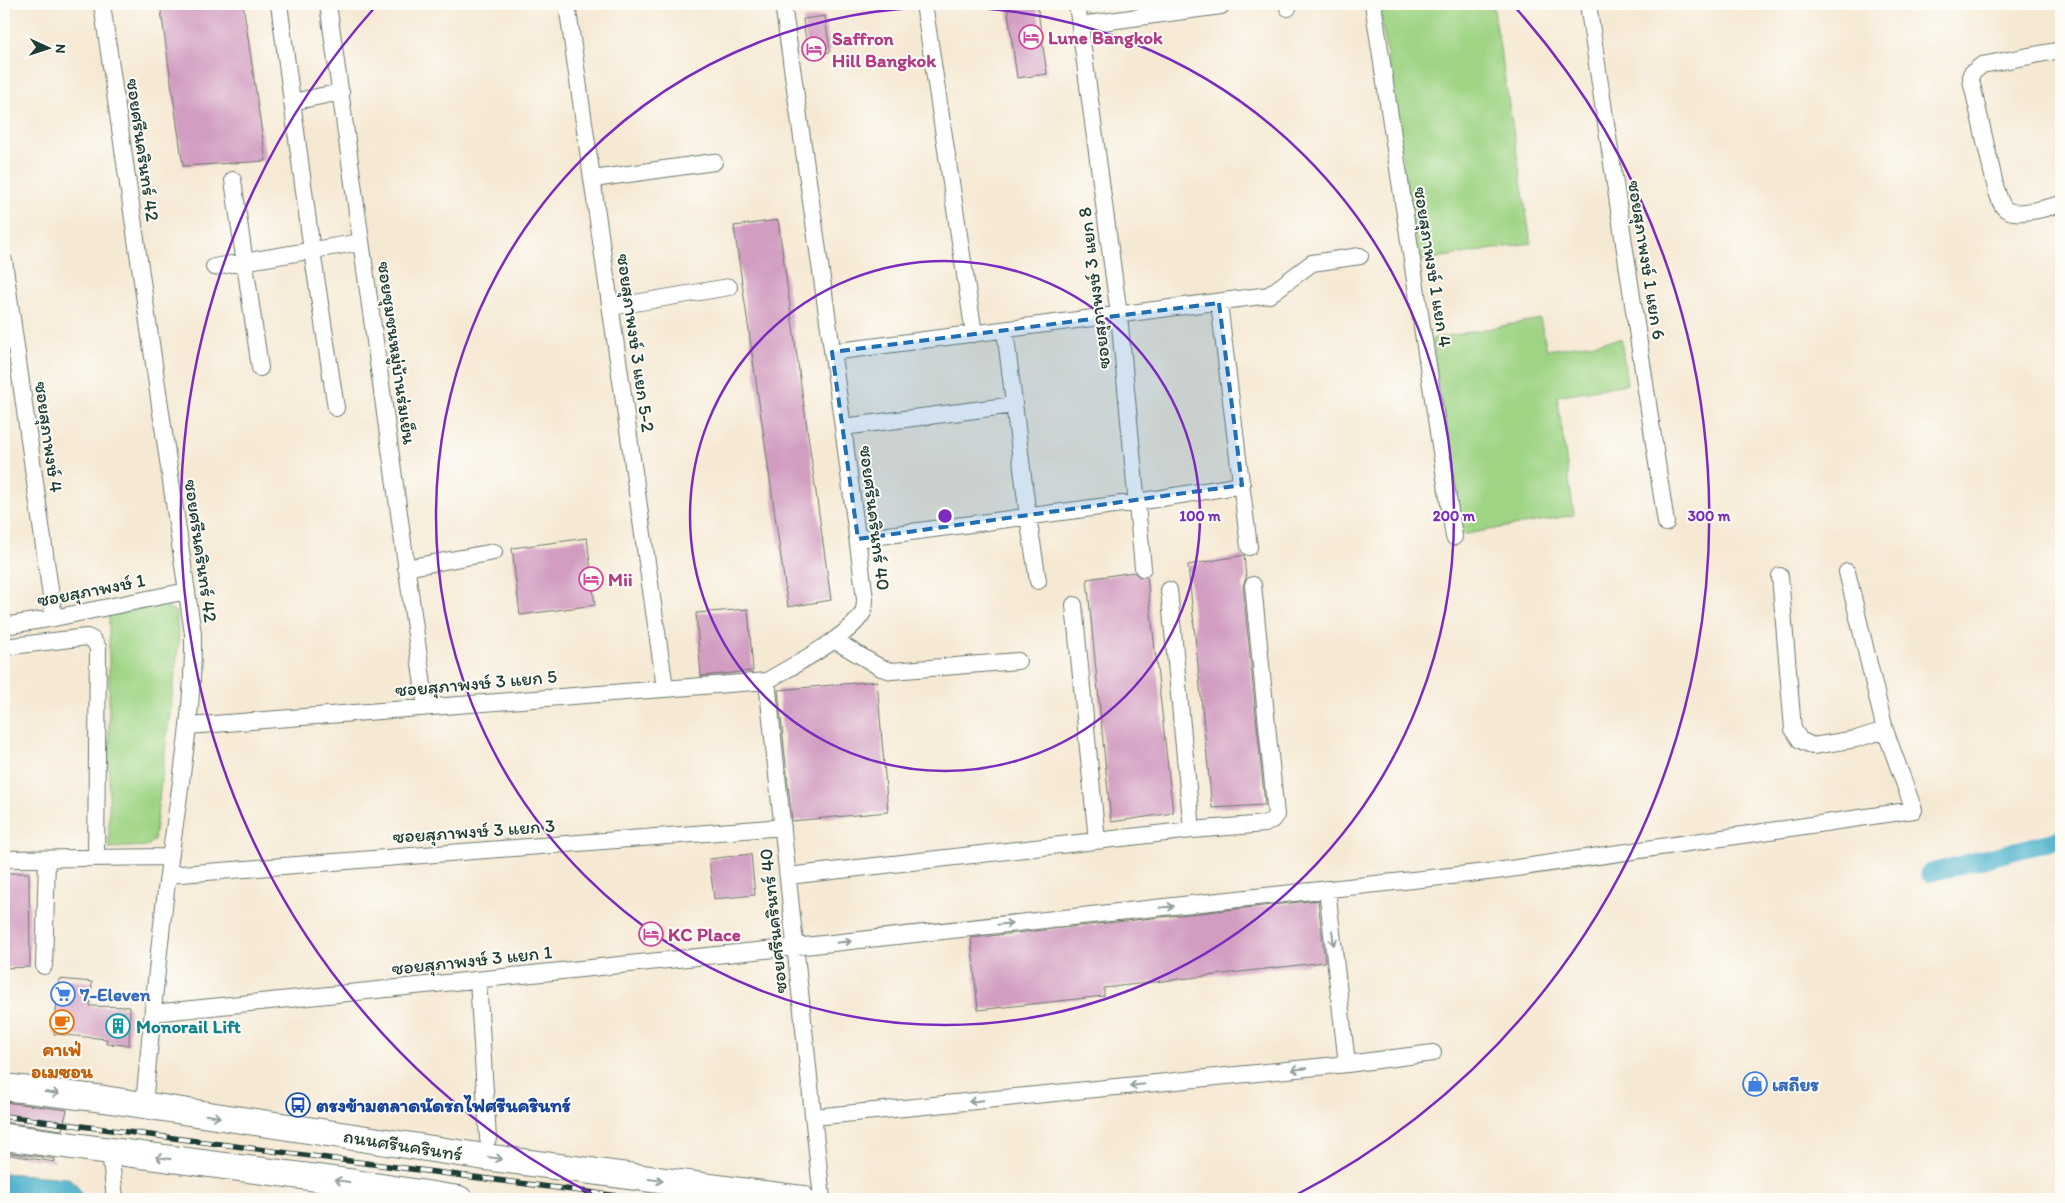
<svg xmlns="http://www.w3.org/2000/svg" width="2065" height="1203" font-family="Itim,'Playpen Sans Thai',sans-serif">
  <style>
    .green { fill: #9fd484; stroke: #5f885c }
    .water { fill: #4cb1cb; stroke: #367780 }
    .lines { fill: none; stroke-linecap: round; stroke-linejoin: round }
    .canal { stroke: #4cb1cb; stroke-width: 18 }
    .building { fill: #d29dc1 }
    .minor-casing { stroke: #6a796c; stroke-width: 18 }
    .primary-casing { stroke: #6a796c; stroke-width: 28 }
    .minor { stroke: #fff; stroke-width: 16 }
    .primary { stroke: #fff; stroke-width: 26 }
    .rail-casing { stroke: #1f3d34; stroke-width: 5.5 }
    .rail { stroke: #fdfcf7; stroke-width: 4; stroke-dasharray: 11; stroke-linecap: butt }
    .oneway { stroke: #8f9e9a }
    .marked { fill: #1f6fb2; fill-opacity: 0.2; stroke: #1f6fb2; stroke-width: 4; stroke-dasharray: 10 6; stroke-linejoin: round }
    .ring { fill: none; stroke: #7b2cbf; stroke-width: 2.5 }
    .labels { text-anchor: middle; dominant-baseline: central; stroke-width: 4; stroke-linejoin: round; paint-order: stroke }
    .hotel-label { font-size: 19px; font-weight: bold; fill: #b23c85; stroke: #fdfcf7; text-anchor: start }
    .street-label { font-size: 19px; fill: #1f3d34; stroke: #fdfcf7 }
    .shop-label { font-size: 19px; font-weight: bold; fill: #366cbe; stroke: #fdfcf7; text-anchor: start }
    .culture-label { font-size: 19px; font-weight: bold; fill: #0d838f; stroke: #fdfcf7; text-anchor: start }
    .food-label { font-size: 19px; font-weight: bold; fill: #c56008; stroke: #fdfcf7 }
    .transit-label { font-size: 19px; font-weight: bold; fill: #164399; stroke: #fdfcf7; text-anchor: start }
    .centre { fill: #7b2cbf; stroke: #fdfcf7; stroke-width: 2.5 }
    .ring-label { font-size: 15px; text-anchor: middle; font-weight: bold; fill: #7b2cbf; stroke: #fdfcf7; stroke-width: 4; stroke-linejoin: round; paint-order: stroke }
  </style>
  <rect width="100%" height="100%" fill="#fdfcf7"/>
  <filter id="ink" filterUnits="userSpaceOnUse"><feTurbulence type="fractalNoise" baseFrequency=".02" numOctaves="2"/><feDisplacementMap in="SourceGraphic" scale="10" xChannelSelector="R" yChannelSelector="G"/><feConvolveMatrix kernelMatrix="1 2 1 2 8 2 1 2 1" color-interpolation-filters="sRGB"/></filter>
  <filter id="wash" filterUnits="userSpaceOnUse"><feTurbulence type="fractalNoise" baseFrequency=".0096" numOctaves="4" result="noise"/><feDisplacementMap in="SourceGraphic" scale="20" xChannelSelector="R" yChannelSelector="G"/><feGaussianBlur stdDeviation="1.12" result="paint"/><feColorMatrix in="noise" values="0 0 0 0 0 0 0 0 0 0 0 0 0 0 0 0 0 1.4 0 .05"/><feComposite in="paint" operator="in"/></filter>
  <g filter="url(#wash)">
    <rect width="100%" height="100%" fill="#f6e9d4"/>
    <path class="green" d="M1379,4H1493L1531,243L1418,261Z
      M1540,319L1547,350L1621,339L1627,384L1557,396L1574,515L1461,535L1432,339Z
      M164,605L176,612L179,641L154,840L148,846L109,848V615Z"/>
    <path class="water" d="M4,1173L68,1178C77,1183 80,1190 83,1199H4Z"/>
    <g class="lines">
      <path class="canal" d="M1929,873L2061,839"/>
    </g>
    <g id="blocks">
      <path class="building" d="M160,4H243L266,161L183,166Z
        M1007,4H1037L1047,74L1017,78Z
        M825,16L830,52L808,55L803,19Z
        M778,220L831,600L788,607L734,226Z
        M587,538L595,605L520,615L512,548Z
        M1244,555L1246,578L1243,586L1265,805L1212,808L1188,565Z
        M1134,572L1139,577H1147L1173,813L1111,822L1087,579Z
        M748,609L753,671L701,676L696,613Z
        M877,681L888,812L792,821L778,690Z
        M751,854L755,895L714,899L709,859Z
        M4,873H29L30,967L4,968Z
        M1318,900L1325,962L1104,988V996L978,1010L971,938Z
        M59,979L92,982L90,1006L130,1007L129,1045L106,1044L107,1039L54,1034Z
        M4,1102L67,1110L62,1130L4,1122Z
        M4,1152L55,1159V1162L4,1154Z"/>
    </g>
  </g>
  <g filter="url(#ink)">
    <use href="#blocks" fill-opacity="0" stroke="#6a796c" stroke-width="1"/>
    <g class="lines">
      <g class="minor-casing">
        <path id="minor" d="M102,4L193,634C194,715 178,795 168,875C158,951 151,1028 144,1105
          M279,4L312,251L336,408
          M328,4L426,707
          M567,4L665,688
          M783,4L843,427L865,599C865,604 865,609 862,614C848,637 792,666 767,681L822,1199
          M924,4L974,334
          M1077,4L1119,315L1143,568
          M1288,4V8
          M1373,4L1454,537
          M1588,4L1666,523
          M1080,25L1221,6
          M2061,50L1982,65L1971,74V80L1996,189C1999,196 2000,206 2007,210C2017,217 2049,207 2061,204
          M292,102L341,92
          M593,179L714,162
          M233,180L260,368
          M4,261L54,618
          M214,267L361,242
          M1219,303L1249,547
          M611,307L729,287
          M1005,330L1028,517L1038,581
          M832,352L1269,295L1312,263L1360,256
          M843,427L1014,405
          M858,539L1137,502L1242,485
          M406,568L494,552
          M1847,572L1885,730
          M1169,590L1192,830
          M1074,605L1097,841
          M4,626L54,618L187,591
          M834,640L881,668L892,671L1018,661
          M4,647L87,637L93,640L98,648L96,858
          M188,726L767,681
          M4,859L170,857
          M168,875L783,827
          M788,876L1192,830L1265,824L1272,820L1276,815L1253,585
          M1327,889L1347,1064
          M44,966L47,859
          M478,980L488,1139
          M153,1013L795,947L1496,871L1914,810L1885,730L1856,739L1813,746L1800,740L1793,729L1780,576
          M814,1117L1347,1064L1433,1053
          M110,1150L115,1199"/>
      </g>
      <g class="primary-casing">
        <path id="primary" d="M4,1087L104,1099L485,1157L802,1199
          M4,1137L355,1183L459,1199"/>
      </g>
      <use href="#minor" class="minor"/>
      <use href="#primary" class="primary"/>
      <g class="rail-casing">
        <path id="rail" d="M4,1116L642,1199"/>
      </g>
      <use href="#rail" class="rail"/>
    </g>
    <defs><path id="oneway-shaft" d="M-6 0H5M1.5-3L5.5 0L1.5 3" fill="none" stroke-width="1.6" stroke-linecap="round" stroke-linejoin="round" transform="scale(1.25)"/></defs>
    <g class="oneway">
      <use href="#oneway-shaft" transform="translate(1167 907) rotate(-6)"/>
      <use href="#oneway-shaft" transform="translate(1005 924) rotate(-6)"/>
      <use href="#oneway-shaft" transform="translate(1333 938) rotate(83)"/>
      <use href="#oneway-shaft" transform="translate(844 942) rotate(-6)"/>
      <use href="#oneway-shaft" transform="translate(1299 1069) rotate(174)"/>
      <use href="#oneway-shaft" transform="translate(1137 1085) rotate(174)"/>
      <use href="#oneway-shaft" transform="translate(52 1093) rotate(7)"/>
      <use href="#oneway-shaft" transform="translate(976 1101) rotate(174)"/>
      <use href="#oneway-shaft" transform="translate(213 1116) rotate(9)"/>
      <use href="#oneway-shaft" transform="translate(163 1158) rotate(-172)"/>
      <use href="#oneway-shaft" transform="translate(495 1158) rotate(8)"/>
      <use href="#oneway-shaft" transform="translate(656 1180) rotate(8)"/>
      <use href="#oneway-shaft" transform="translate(342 1181) rotate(-172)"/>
    </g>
  </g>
  <path class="marked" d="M1219,303L1242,485L858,539L832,352Z"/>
  <g class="ring">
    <circle cx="945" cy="516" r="255"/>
    <circle cx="945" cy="516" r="509"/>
    <path d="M598 1197A764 764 0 0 1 377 5M1513 5A764 764 0 0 1 1292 1197"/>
  </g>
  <defs>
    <g id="hotel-ring" transform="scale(1.25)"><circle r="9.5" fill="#fdfcf7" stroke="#d1479c" stroke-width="1.5"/><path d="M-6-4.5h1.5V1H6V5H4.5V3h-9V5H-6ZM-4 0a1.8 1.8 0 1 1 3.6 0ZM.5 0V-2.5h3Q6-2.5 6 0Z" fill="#d1479c"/></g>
    <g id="supermarket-ring" transform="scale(1.25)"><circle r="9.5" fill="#fdfcf7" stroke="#3f7fe0" stroke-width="1.5"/><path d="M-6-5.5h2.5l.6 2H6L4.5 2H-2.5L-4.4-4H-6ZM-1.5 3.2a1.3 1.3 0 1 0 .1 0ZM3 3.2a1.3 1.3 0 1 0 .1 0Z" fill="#3f7fe0"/></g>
    <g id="cafe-ring" transform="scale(1.25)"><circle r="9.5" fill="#fdfcf7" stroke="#e8710a" stroke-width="1.5"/><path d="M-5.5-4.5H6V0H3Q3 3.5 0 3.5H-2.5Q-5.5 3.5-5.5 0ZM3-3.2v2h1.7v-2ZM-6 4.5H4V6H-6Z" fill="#e8710a"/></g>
    <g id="building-ring" transform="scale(1.25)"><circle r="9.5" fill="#fdfcf7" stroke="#0f9aa8" stroke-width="1.5"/><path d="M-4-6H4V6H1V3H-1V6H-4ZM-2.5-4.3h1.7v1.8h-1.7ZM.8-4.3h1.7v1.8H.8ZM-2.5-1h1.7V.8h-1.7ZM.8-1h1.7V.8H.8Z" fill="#0f9aa8"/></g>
    <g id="shop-ring" transform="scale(1.25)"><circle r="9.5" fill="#fdfcf7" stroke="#3f7fe0" stroke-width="1.5"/><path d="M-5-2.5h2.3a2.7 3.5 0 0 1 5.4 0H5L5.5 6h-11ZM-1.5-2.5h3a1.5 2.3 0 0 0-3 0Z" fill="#3f7fe0"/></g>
    <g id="bus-ring" transform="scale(1.25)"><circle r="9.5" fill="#fdfcf7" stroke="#1a4fb4" stroke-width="1.5"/><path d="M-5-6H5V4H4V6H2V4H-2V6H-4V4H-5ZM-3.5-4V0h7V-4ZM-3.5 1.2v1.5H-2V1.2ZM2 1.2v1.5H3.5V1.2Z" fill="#1a4fb4"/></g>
  </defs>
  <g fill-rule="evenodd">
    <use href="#hotel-ring" x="1031" y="37"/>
    <use href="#hotel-ring" x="814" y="49"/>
    <use href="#hotel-ring" x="591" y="579"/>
    <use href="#hotel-ring" x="651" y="934"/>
    <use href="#supermarket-ring" x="63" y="994"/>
    <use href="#cafe-ring" x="62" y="1022"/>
    <use href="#building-ring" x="118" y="1026"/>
    <use href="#shop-ring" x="1755" y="1084"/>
    <use href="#bus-ring" x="298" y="1105"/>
  </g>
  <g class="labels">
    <g class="hotel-label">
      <text x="1048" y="37">Lune Bangkok</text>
      <text x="832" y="38">Saffron<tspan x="832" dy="22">Hill Bangkok</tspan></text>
      <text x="608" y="579">Mii</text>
      <text x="668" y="934">KC Place</text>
    </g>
    <g class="street-label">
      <text transform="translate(143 150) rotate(82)">ซอยศรีนครินทร์ 42</text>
      <text transform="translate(1647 260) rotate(81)">ซอยสุภาพงษ์ 1 แยก 6</text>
      <text transform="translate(1433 267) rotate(81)">ซอยสุภาพงษ์ 1 แยก 4</text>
      <text transform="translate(1094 288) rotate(-97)">ซอยสุภาพงษ์ 3 แยก 8</text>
      <text transform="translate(636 343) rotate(82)">ซอยสุภาพงษ์ 3 แยก 5-2</text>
      <text transform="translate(397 353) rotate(82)">ซอยชุมชนหมู่บ้านร่มเย็น</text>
      <text transform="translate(49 437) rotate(82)">ซอยสุภาพงษ์ 4</text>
      <text transform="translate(875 518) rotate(83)">ซอยศรีนครินทร์ 40</text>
      <text transform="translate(201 551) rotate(82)">ซอยศรีนครินทร์ 42</text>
      <text transform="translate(91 590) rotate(-11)">ซอยสุภาพงษ์ 1</text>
      <text transform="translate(476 683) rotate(-5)">ซอยสุภาพงษ์ 3 แยก 5</text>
      <text transform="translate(474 831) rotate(-4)">ซอยสุภาพงษ์ 3 แยก 3</text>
      <text transform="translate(773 921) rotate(-96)">ซอยศรีนครินทร์ 40</text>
      <text transform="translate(472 960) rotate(-6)">ซอยสุภาพงษ์ 3 แยก 1</text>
      <text transform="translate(403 1145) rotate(9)">ถนนศรีนครินทร์</text>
    </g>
    <g class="shop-label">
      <text x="80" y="994">7-Eleven</text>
      <text x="1772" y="1084">เสถียร</text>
    </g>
    <g class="culture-label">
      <text x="136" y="1026">Monorail Lift</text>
    </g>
    <g class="food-label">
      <text x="62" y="1049">คาเฟ่<tspan x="62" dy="22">อเมซอน</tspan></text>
    </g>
    <g class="transit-label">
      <text x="316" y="1105">ตรงข้ามตลาดนัดรถไฟศรีนครินทร์</text>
    </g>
  </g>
  <circle cx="945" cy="516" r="8" class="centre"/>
  <g class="ring-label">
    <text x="1200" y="521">100 m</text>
    <text x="1454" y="521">200 m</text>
    <text x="1709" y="521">300 m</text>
  </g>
  <rect width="2065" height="1203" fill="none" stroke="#fdfcf7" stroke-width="20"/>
  <g transform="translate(48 48) rotate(93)" stroke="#fdfcf7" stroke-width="4" paint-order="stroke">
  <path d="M0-4L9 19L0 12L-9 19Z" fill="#1f3d34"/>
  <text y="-8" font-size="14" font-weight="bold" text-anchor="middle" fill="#1f3d34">N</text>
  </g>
</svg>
